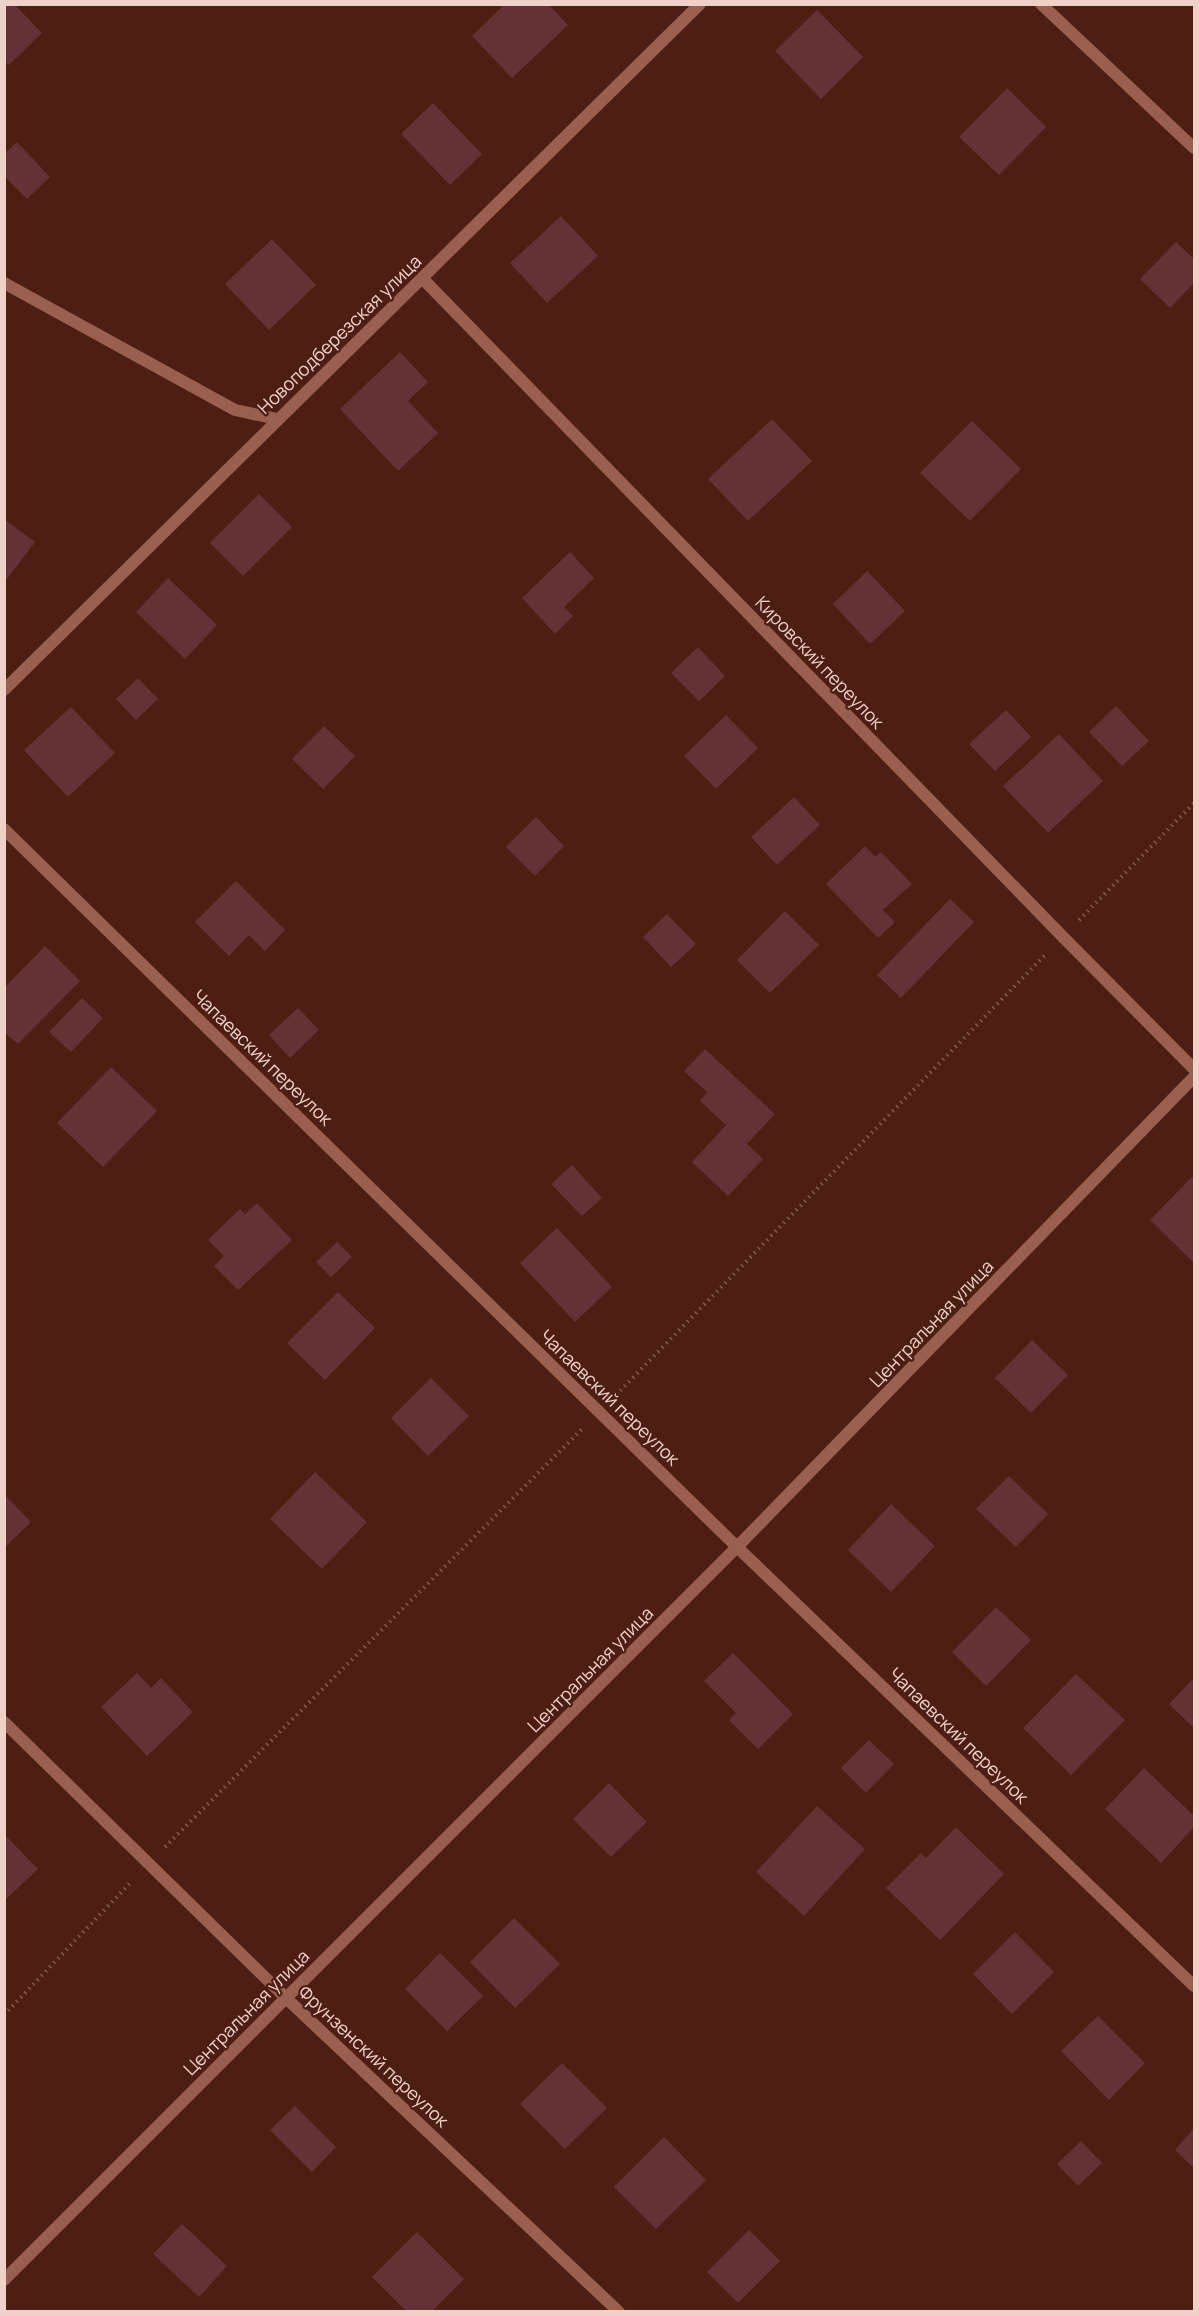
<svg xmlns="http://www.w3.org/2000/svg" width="1199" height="2316" font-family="Manrope,sans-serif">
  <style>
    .building { fill: #643235 }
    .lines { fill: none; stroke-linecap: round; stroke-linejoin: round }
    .path { stroke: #835b4f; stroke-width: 4; stroke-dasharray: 1.5 4.5; stroke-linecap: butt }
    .minor { stroke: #9a604f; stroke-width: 12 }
    .labels { text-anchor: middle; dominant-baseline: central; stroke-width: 4.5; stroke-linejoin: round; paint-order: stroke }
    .street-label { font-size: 18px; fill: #efd1c8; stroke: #4c1f12 }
  </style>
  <rect width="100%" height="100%" fill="#4c1f12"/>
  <path class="building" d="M4,4H14L42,33L9,65L4,61Z
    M505,4H548L568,25L512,78L472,36Z
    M817,10L863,57L821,99L775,51Z
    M1007,88L1046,127L999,175L959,137Z
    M433,103L482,154L450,185L401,134Z
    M17,142L50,177L27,199L4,176V154Z
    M561,216L598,256L547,303L510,263Z
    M272,239L316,285L269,330L225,284Z
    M1176,242L1194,259V283L1170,308L1140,279Z
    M400,352L428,382L408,401L438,433L398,471L340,409Z
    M772,419L812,461L748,521L708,479Z
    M972,421L1021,469L970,521L920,473Z
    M259,494L292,527L243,576L210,543Z
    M4,519L35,542L4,583Z
    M570,552L594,578L564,607L573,616L555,634L522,598Z
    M867,571L905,611L870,644L833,604Z
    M168,578L217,625L185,659L136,612Z
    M698,647L725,676L699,701L671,673Z
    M138,678L158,699L136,720L116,699Z
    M1116,706L1149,741L1122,766L1089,732Z
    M71,707L115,753L68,797L24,750Z
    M1006,710L1031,737L995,771L969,744Z
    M726,715L758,748L716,789L684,756Z
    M324,726L355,756L323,789L292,759Z
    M1059,734L1103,781L1048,833L1003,786Z
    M794,797L820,825L777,865L751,837Z
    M536,817L564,846L535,876L506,847Z
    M865,846L875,857L881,852L912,884L883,910L895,922L878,938L826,884Z
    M236,881L285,930L265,951L249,935L229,956L195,922Z
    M950,899L974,922L901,998L877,975Z
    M785,911L819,945L770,993L737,960Z
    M667,914L696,944L671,967L643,937Z
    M45,946L80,981L18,1044L4,1032V988Z
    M82,998L103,1018L71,1052L49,1032Z
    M298,1008L319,1030L290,1058L269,1035Z
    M705,1049L775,1114L747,1144L763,1159L728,1196L692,1162L726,1125L700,1101L707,1092L684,1071Z
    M111,1067L157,1111L103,1167L57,1123Z
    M572,1165L602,1198L582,1216L551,1184Z
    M1192,1177L1194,1179V1263L1150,1220Z
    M257,1203L292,1240L238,1290L214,1266L224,1256L208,1240L240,1209L245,1214Z
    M557,1228L612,1287L575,1322L520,1263Z
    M337,1242L352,1257L331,1277L316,1262Z
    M338,1292L375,1328L325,1380L287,1343Z
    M1032,1340L1068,1375L1031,1413L995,1378Z
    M431,1378L469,1416L428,1456L391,1418Z
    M315,1472L367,1522L322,1569L270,1519Z
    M1009,1476L1048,1514L1016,1547L976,1509Z
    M4,1494L31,1522L4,1548Z
    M891,1504L935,1546L891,1592L848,1550Z
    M996,1607L1031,1640L986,1686L952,1652Z
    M733,1653L793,1714L758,1749L729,1720L736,1713L704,1681Z
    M137,1673L151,1688L161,1678L193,1712L147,1756L101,1707Z
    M1076,1674L1125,1720L1071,1775L1023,1728Z
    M1194,1678V1728L1169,1704Z
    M869,1740L894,1764L866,1793L841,1768Z
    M1144,1768L1194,1816V1827L1161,1863L1105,1809Z
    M609,1783L647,1822L611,1857L573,1819Z
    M817,1806L865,1849L804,1916L756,1872Z
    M956,1827L1004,1874L940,1940L886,1888L921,1853L926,1858Z
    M4,1834L38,1869L4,1901Z
    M514,1918L560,1964L515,2008L470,1962Z
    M1015,1932L1054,1972L1012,2014L973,1974Z
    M440,1953L483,1996L447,2031L405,1989Z
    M1098,2016L1145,2063L1109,2100L1061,2051Z
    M562,2063L607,2108L565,2149L520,2104Z
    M295,2106L336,2147L312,2172L270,2130Z
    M1194,2128V2168L1175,2150Z
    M664,2137L706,2180L656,2229L614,2187Z
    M1081,2141L1102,2163L1078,2186L1057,2164Z
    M182,2224L227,2266L199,2297L153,2254Z
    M749,2230L780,2261L738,2303L707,2272Z
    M417,2232L464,2279L431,2312H407L372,2277Z"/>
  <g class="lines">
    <path class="path" d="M1079,920L1194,803
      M616,1395L1046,954
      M165,1847L583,1428
      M4,2015L132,1881"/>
    <path class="minor" d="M1041,4L1194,148
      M422,278L1063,937L1194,1069
      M4,283L235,410L277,419
      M4,690L700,4
      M4,829L737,1547L1194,1986
      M4,1722L286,1998L619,2312
      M4,2280L737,1547L1194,1077"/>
  </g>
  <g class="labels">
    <g class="street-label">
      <text transform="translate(339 334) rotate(-44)">Новоподберезская улица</text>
      <text transform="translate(820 662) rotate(46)">Кировский переулок</text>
      <text transform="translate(263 1057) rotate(44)">Чапаевский переулок</text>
      <text transform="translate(931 1323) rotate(-46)">Центральная улица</text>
      <text transform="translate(610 1397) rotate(44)">Чапаевский переулок</text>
      <text transform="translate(590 1669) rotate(-45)">Центральная улица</text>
      <text transform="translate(959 1735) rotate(44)">Чапаевский переулок</text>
      <text transform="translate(246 2012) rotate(-45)">Центральная улица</text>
      <text transform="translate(374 2056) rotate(43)">Фрунзенский переулок</text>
    </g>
  </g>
  <rect width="1199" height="2316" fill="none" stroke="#efd1c8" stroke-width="12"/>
</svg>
